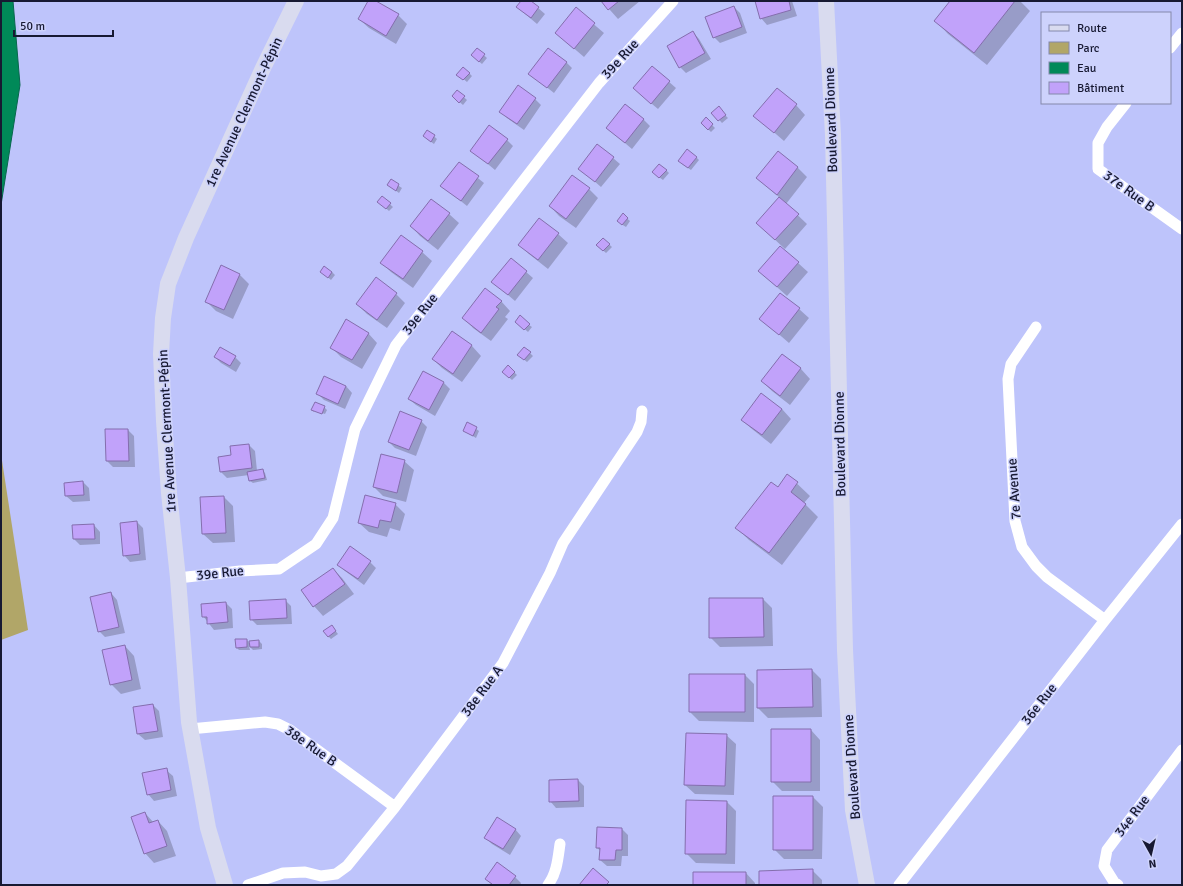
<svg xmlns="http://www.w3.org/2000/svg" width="1183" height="886" font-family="Signika,sans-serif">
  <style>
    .green { fill: #b1a668 }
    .water { fill: #008958; stroke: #07674d }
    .shadow { fill: #0003 }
    .building { fill: #c1a2fa; stroke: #846ead }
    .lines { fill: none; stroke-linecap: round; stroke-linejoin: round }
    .street { stroke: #fff; stroke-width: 11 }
    .secondary { stroke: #d9dbef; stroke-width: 16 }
    .labels { text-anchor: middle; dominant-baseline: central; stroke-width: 3; stroke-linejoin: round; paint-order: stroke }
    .street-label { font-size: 14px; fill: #171932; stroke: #cdd2fc }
  </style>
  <rect width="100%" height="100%" fill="#bec4fb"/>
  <path class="green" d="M1,454L28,630L1,640Z"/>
  <path class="water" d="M1,1H13L20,85L1,205Z"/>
  <path class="shadow" d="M370,1H374L398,15L407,24L396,44L369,28L359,19Z
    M522,1H530L545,14L537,24L517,7Z
    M602,1H640L618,19Z
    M756,1H792L797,16L767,25L761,18Z
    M952,1H1020L1030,11L987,65L948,34L936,21Z
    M734,7L740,13L747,33L720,43L714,37Z
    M576,9L604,33L584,57L556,33Z
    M693,32L699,39L711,59L686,73L680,67Z
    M477,49L487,58L482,64L475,58Z
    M566,62L572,68L554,93L530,74Z
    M652,67L676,88L658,109L640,94Z
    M469,73L472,76L467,82L461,77Z
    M457,91L467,100L463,105L456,99Z
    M535,99L541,105L524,130L507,118L501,111Z
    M796,105L805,115L784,141L755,116Z
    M721,111L728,118L722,123L713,113Z
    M643,119L650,126L632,149L607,128Z
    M706,119L715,128L711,132L702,123Z
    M428,131L437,139L434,144L427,139Z
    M507,140L513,146L495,170L471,150Z
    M778,152L798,168L807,177L786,204L807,224L785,249L757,223L780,198L757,178Z
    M696,157L699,160L691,170L682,164Z
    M613,158L620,164L601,187L579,168Z
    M459,163L484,183L467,206L442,186Z
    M666,170L669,173L663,180L656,175Z
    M391,181L402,188L399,193L388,185Z
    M589,189L598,198L576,228L559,216L550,206Z
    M382,197L393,207L389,211L381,204Z
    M449,214L459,223L438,250L420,236L411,226Z
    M623,215L630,221L626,227L621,224Z
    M558,234L568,243L548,269L529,254L520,245Z
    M603,239L612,247L606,253L597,245Z
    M422,252L432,261L413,288L391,272L382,263Z
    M511,259L533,278L515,301L493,282Z
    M798,263L808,272L787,296L759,271Z
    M332,272L335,275L331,280L324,274Z
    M239,274L249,284L233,319L216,311L206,301Z
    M396,294L405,303L387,328L367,314L357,304Z
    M501,301L510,311L505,317L508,319L491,341L473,328L464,318Z
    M799,309L809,318L789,343L761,319Z
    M519,324L529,325L532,327L528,332Z
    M452,332L472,346L481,356L462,382L442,368L433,359Z
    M368,333L377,343L362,369L341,357L331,347Z
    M530,353L533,356L527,362L522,358Z
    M783,355L801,369L810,379L790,405L772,391L762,381Z
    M215,357H235L241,363L236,372L221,363Z
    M508,366L517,375L512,380L503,372Z
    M424,372L444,383L450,389L435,416L416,405L409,399Z
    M346,386L352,393L345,409L324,400L318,394Z
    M324,407L327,410L325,414L314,410V412L312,410Z
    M782,409L791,419L771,444L752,429L742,420Z
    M421,421L427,427L416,456L395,448L389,442Z
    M468,423L479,431L476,438L464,431Z
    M128,430L134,436L135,467H113L107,461Z
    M249,445L255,451L257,471L262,470L265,473L267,480L253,483L250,481L249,475L227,478L221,472L232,456Z
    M404,461L414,470L406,502L383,496L374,487Z
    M788,475L810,496L804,503L818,517L782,565L749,540L737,528L778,488Z
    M83,482L89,488L90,501L73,502L66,496Z
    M224,497L233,506L235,542L213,543L203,534Z
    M395,504L405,514L400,531L390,528L387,537L369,532L359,523Z
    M137,522L143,528L146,560L130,562L124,555Z
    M94,525L100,532V544L80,545L74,539Z
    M370,562L376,568L364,585L345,571L339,565Z
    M333,569L342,578L354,594L323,616L314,606Z
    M111,593L117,600L125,633L105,637L99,631Z
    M763,599L772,608L773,646L720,647L710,637Z
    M285,600L291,606L292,624L257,625L251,619Z
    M226,603L232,609L233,628L214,630L203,616Z
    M334,629L338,634L331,639L328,636Z
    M247,640L250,644L259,641L262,644V649L253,650L249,646L250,650H239L236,647Z
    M125,646L134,656L141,689L121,694L111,684Z
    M812,670L821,679L822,717L768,718L758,708V671Z
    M745,675L754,684V722L699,721L690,712Z
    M153,705L159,711L163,737L145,740L138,734Z
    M811,730L820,740V791H782L772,781Z
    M726,735L736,744L734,795L695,794L685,785Z
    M166,770L173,776L177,796L154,801L148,794Z
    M578,780L584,786V807L556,808L550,801Z
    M774,797H813L823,807L822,859H784L774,849Z
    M727,802L736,811L735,864L696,863L686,853Z
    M145,813L154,823L158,821L167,831L176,856L154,863L145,853Z
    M515,829L521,836L510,855L492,844L486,838Z
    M598,829H622L628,835V856H622L621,866H607L600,860L601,851L597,848Z
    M812,870L822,880V885H760Z
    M746,873L755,883V885H694Z
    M515,877L521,883L520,885H492L486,879Z"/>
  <path class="building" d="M368,1H376L399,14L386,36L358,19Z
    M521,1H531L539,7L531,18L516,7Z
    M601,1H619L608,10Z
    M755,1H789L791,10L760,19Z
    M950,1H1015L974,53L934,21Z
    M734,6L742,27L713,38L705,17Z
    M576,7L595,23L574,49L555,33Z
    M693,31L705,53L679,68L667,46Z
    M477,48L485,54L479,62L471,55Z
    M548,48L567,62L547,88L528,74Z
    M652,66L670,81L651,104L633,88Z
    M463,67L470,73L463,80L456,75Z
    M518,85L536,98L517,124L499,112Z
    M777,88L797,104L774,133L753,116Z
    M457,90L465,96L459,103L452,96Z
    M625,104L644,119L625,143L606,128Z
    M719,106L726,115L718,121L711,113Z
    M706,117L713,124L708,130L701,123Z
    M489,125L508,139L488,164L470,151Z
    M427,130L435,135L431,142L423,136Z
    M597,144L614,157L595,182L578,169Z
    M687,149L697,157L688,168L678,161Z
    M778,151L798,167L777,195L756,178Z
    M459,162L479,176L461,201L440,186Z
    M659,164L667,170L659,178L652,172Z
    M572,175L590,188L566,219L549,206Z
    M391,179L399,184L396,191L387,185Z
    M382,196L391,203L386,209L377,202Z
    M779,197L799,214L775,240L756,223Z
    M431,199L450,213L428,241L410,226Z
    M623,213L628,218L622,225L617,221Z
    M539,218L559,233L538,260L518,245Z
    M401,235L423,251L403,279L380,263Z
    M603,238L610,244L603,251L596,245Z
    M780,246L799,262L777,287L758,271Z
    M511,258L527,271L508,295L491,282Z
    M221,265L240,274L224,310L205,302Z
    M324,266L332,272L328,278L320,272Z
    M376,277L397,293L377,320L356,304Z
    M485,288L502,301L496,307L499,309L481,333L462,318Z
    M780,293L800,308L779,335L759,319Z
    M520,315L530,324L524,330L515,322Z
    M346,319L369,333L352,360L330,348Z
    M452,331L472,345L453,374L432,359Z
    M220,347L236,356L230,366L214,357Z
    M524,347L531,352L524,360L517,355Z
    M782,354L801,368L780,396L761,381Z
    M508,365L515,372L509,378L502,372Z
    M423,371L444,382L429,410L408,399Z
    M324,376L346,386L338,404L316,394Z
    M761,393L782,409L762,435L741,420Z
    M315,402L325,406L322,414L311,410Z
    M400,411L422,420L409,450L388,442Z
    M467,422L477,427L473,436L463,431Z
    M105,429H128L129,461H106Z
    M249,444L252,468L220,472L218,457L231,455L230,446Z
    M381,454L405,460L397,493L373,487Z
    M263,469L265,478L249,481L247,472Z
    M787,474L798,482L791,492L806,504L769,553L735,528L771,482L778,487Z
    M83,481L84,495L65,496L64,483Z
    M365,495L396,503L391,522L380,520L378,528L358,523Z
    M224,496L226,533L202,534L200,497Z
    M137,521L140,554L123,556L120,523Z
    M94,524L95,539H73L72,525Z
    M350,546L371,561L358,579L337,565Z
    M333,568L345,584L313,607L301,590Z
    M111,592L119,627L98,632L90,597Z
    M709,598H763L764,637L709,638Z
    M286,599L287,618L250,620L249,601Z
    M226,602L228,622L207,624V617H202L201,604Z
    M332,625L336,631L328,637L323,631Z
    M235,639H247V647L236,648Z
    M259,640V647H250L249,641Z
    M125,645L132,680L110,685L102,650Z
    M812,669L813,707L757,708V670Z
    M689,674H745V712H689Z
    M153,704L158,731L137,734L133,707Z
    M771,729H811V782H771Z
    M686,733L727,734L725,786L684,785Z
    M167,768L171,790L147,795L142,773Z
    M578,779L579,801L549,802V780Z
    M773,796H813V850H773Z
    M686,800L727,801L726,854H685Z
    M145,812L149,823L158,820L167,846L144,854L131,817Z
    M497,817L516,829L503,849L484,838Z
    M597,827L622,828V850H616L615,860H599L600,848H596Z
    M497,862L516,876L509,885H491L492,884L485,879Z
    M593,868L609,882L606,885H579Z
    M813,869V885H759V871Z
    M693,872H746V885H693Z"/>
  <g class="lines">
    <path class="street" d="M1170,48L1182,33
      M1126,103L1107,127L1098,143V169L1182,229
      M1036,327L1011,364L1008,379L1015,521L1022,547L1036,566L1047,577L1105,620
      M178,578L240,571L279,569L316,544L333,518L355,429L396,345L599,83L673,1
      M190,729L265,722L278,724L290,730L395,807
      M248,885L283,873L305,872L321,876L336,874L347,866L395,807L503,663L550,573L563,543L637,432L641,422L642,411
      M548,885C557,873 558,858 560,844
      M899,885L1105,620L1182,524
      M1118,885L1114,882L1104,866L1107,850L1182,750"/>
    <path class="secondary" d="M826,1L833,135L845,650L853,810L867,885
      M225,885L208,828L189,722L178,578L169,493L164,421L161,354L163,318L168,284L186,238L263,68L296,1"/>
  </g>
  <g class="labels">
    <g class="street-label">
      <text transform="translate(620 59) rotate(-48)">39e Rue</text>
      <text transform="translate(244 112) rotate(-65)">1re Avenue Clermont-Pépin</text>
      <text transform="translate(831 120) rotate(-92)">Boulevard Dionne</text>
      <text transform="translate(1129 191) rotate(36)">37e Rue B</text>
      <text transform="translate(420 314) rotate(-52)">39e Rue</text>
      <text transform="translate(167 431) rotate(-93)">1re Avenue Clermont-Pépin</text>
      <text transform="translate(840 444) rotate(-91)">Boulevard Dionne</text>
      <text transform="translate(1014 489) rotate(-94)">7e Avenue</text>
      <text transform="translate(220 573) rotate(-6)">39e Rue</text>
      <text transform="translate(482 691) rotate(-53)">38e Rue A</text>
      <text transform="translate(1039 704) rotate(-52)">36e Rue</text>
      <text transform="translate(311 746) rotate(35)">38e Rue B</text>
      <text transform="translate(852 767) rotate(-94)">Boulevard Dionne</text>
      <text transform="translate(1132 816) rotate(-53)">34e Rue</text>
    </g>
  </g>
  <rect width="1183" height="886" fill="none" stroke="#171932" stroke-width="4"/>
  <rect x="1041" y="12" width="130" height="92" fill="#cdd2fc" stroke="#8488ab"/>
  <rect x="1049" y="25" width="20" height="6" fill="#d9dbef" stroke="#8488ab"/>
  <text x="1077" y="32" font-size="12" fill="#171932">Route</text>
  <rect x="1049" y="42" width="20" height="12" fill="#b1a668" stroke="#8488ab"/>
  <text x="1077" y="52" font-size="12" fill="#171932">Parc</text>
  <rect x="1049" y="62" width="20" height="12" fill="#008958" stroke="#8488ab"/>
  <text x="1077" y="72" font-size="12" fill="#171932">Eau</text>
  <rect x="1049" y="82" width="20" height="12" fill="#c1a2fa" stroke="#8488ab"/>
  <text x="1077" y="92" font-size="12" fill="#171932">Bâtiment</text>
  <g transform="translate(1151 854) rotate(172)" stroke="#cdd2fc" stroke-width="3" paint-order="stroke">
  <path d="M0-3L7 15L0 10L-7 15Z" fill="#171932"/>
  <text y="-6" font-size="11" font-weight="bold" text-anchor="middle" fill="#171932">N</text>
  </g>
  <path d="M14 30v6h99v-6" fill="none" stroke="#171932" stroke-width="2"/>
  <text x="20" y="30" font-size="12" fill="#171932" stroke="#cdd2fc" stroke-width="3" paint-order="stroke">50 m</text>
</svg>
